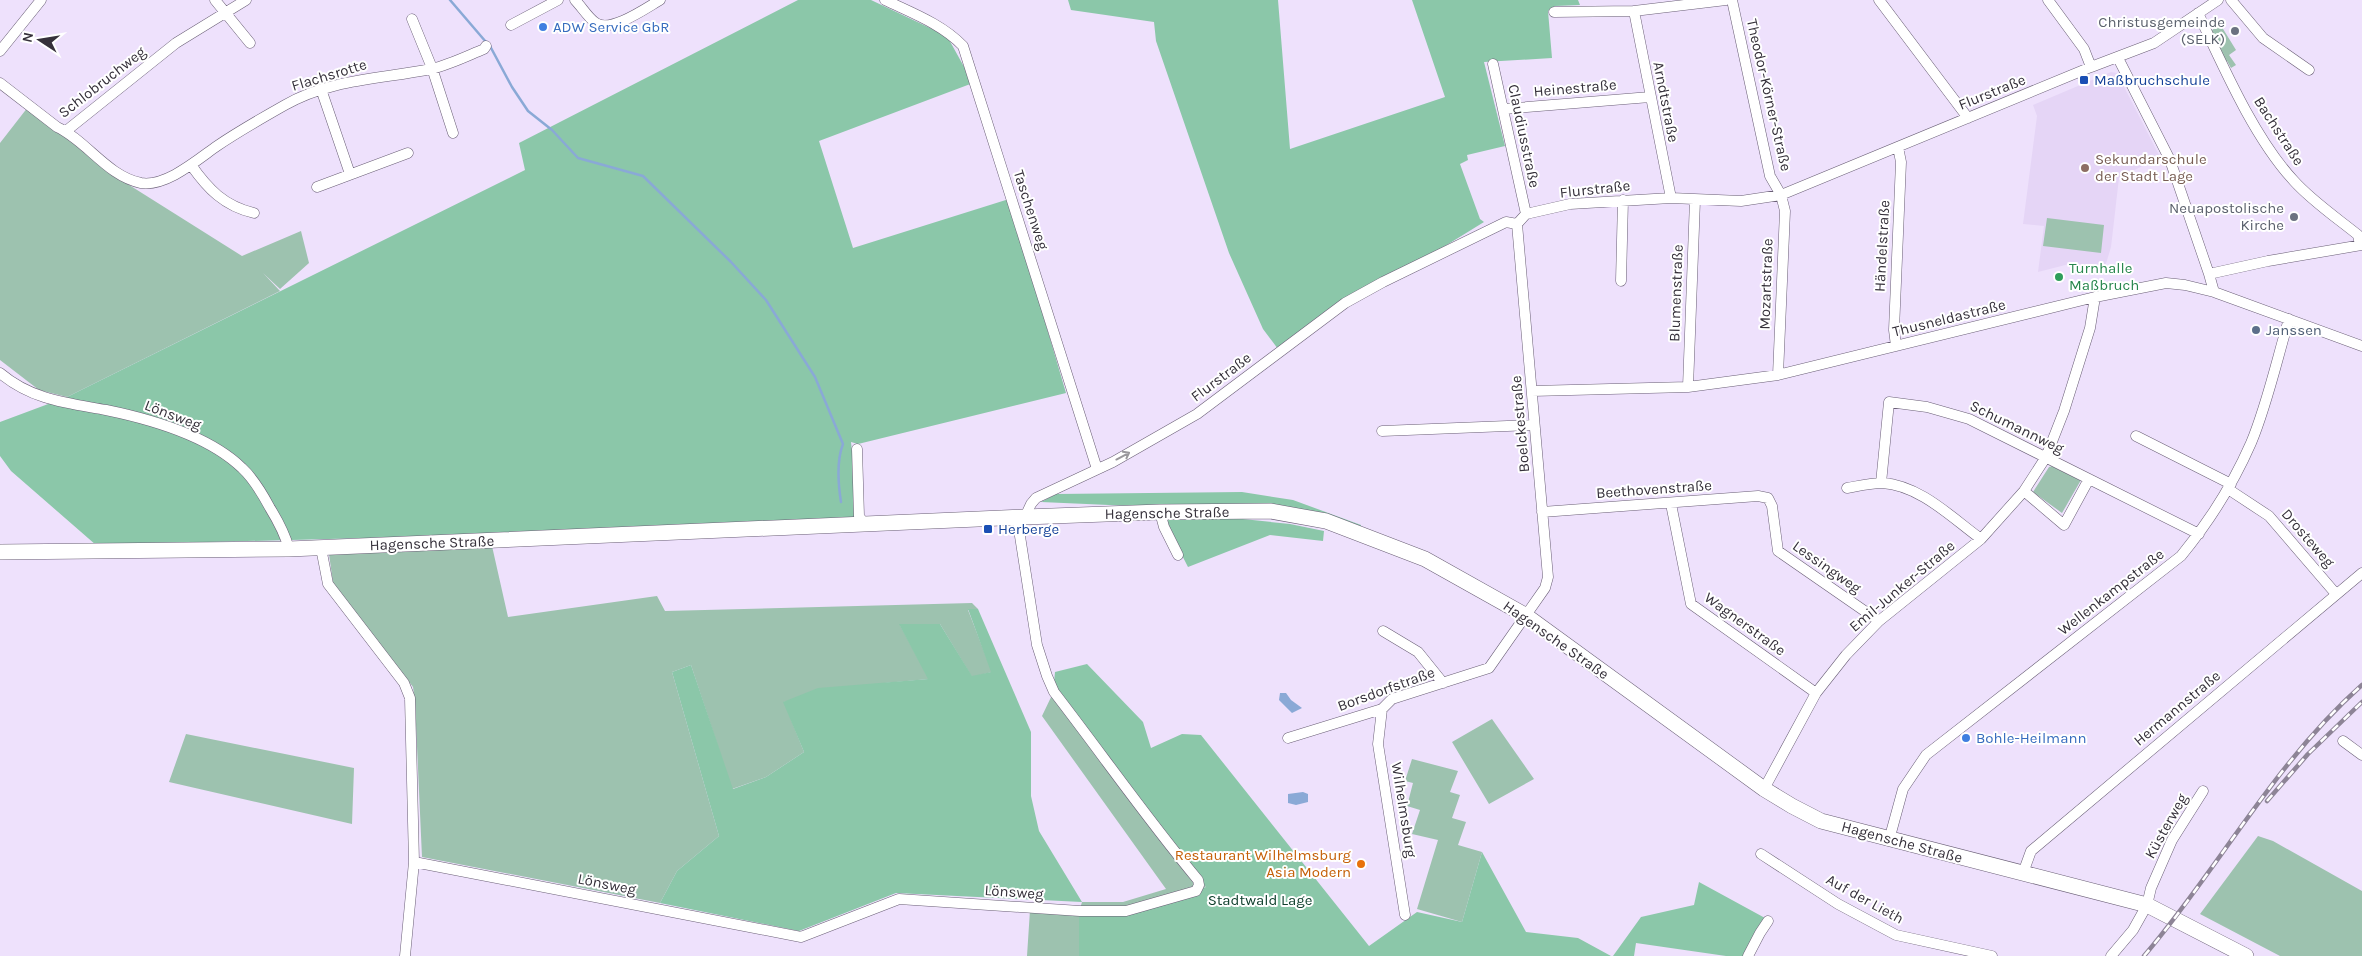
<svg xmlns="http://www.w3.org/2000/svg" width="2362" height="956" font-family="Karla,sans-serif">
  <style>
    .built { fill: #e5d5f6 }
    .green { fill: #9dc2af }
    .forest { fill: #8bc7a9 }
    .water { fill: #8aa9d6 }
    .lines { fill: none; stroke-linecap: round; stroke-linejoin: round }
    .stream { stroke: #8aa9d6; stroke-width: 2.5 }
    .street-casing { stroke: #6a5f76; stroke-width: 11 }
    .secondary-casing { stroke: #6a5f76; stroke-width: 16 }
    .street { stroke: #fff; stroke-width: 10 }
    .secondary { stroke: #fff; stroke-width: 15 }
    .rail-casing { stroke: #8d8496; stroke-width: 4.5 }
    .rail { stroke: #fff; stroke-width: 2.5; stroke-dasharray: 8; stroke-linecap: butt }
    .oneway { stroke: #9a989c }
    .shop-dot { fill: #3f7fe0; stroke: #fff; stroke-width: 2 }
    .worship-dot { fill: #6b7280; stroke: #fff; stroke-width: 2 }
    .transit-dot { fill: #1a4fb4; stroke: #fff; stroke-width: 2 }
    .education-dot { fill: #8d6e63; stroke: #fff; stroke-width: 2 }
    .leisure-dot { fill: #2e9e5b; stroke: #fff; stroke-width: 2 }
    .service-dot { fill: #5c6f8a; stroke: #fff; stroke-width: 2 }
    .food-dot { fill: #e8710a; stroke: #fff; stroke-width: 2 }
    .labels { text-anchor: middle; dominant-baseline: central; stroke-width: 4; stroke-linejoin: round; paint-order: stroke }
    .worship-label { font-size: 15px; fill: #5b616d; stroke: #fff; text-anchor: end }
    .shop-label { font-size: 15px; fill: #366cbe; stroke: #fff; text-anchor: start }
    .street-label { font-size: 15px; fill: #35303a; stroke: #fff }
    .transit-label { font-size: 15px; fill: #164399; stroke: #fff; text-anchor: start }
    .education-label { font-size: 15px; fill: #785e54; stroke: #fff; text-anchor: start }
    .leisure-label { font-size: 15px; fill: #27864d; stroke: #fff; text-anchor: start }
    .service-label { font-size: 15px; fill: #4e5e75; stroke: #fff; text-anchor: start }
    .food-label { font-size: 15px; fill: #c56008; stroke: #fff; text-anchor: end }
    .park-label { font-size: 15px; fill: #0f402d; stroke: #fff }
  </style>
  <rect width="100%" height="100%" fill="#eee1fc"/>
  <path class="built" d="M2111,72L2117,73L2160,157L2119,178L2111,247L2105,267L2100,264L2080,270L2077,262L2038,272L2044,226L2023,224L2037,116L2033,105Z"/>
  <path class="green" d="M2220,24L2236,50L2229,55L2236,65L2231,68L2227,61L2225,62L2211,31Z
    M28,107L126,183L242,256L301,231L309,263L280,289L263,273L280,291L67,397L39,390L0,360V143Z
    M2047,218L2104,225L2101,253L2043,246Z
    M2056,465L2081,480L2062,513L2033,492L2049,467Z
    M492,546L508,617L657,596L665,611L972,603L978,609L968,610L992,672L972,677L940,624L900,625L929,679L885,683L784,702L804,752L766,777L732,789L691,665L672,672L719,836L677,871L660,903L422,857L415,702L413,687L333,583L329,554Z
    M1053,693L1206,887L1126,915L1080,913L1079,956H1027L1030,910L1079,912L1082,902H1123L1166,889L1042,716Z
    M1492,719L1534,779L1489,804L1452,742Z
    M186,734L354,768L352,824L169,782Z
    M1412,759L1458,771L1450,792L1460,795L1452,818L1466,822L1458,845L1482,852L1462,922L1417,909L1438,840L1412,834L1420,810L1407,806L1413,783L1405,781Z
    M2258,836L2273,841L2362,891V956H2280L2200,914Z"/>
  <path class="forest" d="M798,0H871L947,36L973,83L819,141L853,248L1009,199L1066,393L858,444L851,442L859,517L441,536L96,545L11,471L0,456V422L67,397L525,170L519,143Z
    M1068,0H1278L1290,149L1445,97L1412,0H1578L1580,5L1555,6L1548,11L1552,58L1484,62L1505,146L1467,155L1468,160L1460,164L1480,219L1484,222L1278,349L1263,329L1229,253L1156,41L1154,22L1071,10Z
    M1242,492L1293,500L1361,525V527L1313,514L1041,502L1056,494Z
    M1233,518L1290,524L1324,531L1323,541L1270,535L1188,567L1164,520Z
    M968,609H978L1031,732V796L1039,831L1082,902L896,893L799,931L660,903L677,871L719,836L672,672L691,665L733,789L766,777L804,752L783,702L818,688L928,679L899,624H940L972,676L991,672Z
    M1087,664L1143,722L1151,748L1182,734L1201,735L1369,946L1417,912L1462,922L1482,852L1526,932L1578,938L1611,956H1079V912L1126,915L1206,887L1053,693L1055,672Z
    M1699,882L1765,918L1746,956H1726L1636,943L1634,956H1613L1641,917L1694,905Z"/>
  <path class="water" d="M1280,693H1286L1291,700L1302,708L1292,713L1279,700Z
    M1303,792L1308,794V802L1296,805L1288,803V794Z"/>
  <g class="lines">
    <path class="stream" d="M450,0L486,42
      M490,46L512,87L528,111L552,130L578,158L643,176L731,262L766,300L815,377L843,444C836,462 838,483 841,502"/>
    <g class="street-casing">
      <path id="street" d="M215,0L250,43
        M575,0C582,7 588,18 596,23C611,33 646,8 660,0
        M885,0C912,13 942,24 963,46L1097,469
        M1732,0L1770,176L1781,195L1785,211L1778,375
        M1879,0L1968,118
        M2048,0L2084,49L2091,67
        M2231,0L2263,38L2309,70
        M1634,11L1671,198
        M1554,12L1634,11L1726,0
        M2198,13C2223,66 2254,138 2294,181C2312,201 2337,218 2358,235L2360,245
        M412,19L432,68L453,133
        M511,25L558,0
        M0,51L41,0
        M2118,58L2170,160L2209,274
        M1493,64L1526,214
        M0,83L57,127C87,141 107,176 141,183C166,187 197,160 217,146C239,131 262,118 285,105C330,79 382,79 431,69C449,65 467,56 484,49L486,46
        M321,89L350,174
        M1504,109L1650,97
        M66,131L176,43L246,0
        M191,165C208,189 224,206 254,213
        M317,187L408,153
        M1517,224L1526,214L1570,204L1671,198L1741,201L1781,195L2091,67L2154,43L2218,0
        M1621,281L1623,200
        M2214,292L2209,274L2268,261L2362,245
        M1896,346L1894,330L1901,162L1898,147
        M0,373C32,400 67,403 106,410C150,419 209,436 242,468C254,479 262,493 270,508C278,521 285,534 289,549
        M1688,387L1695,200
        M1532,391L1688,387L1778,375L2095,297L2166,283L2185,285L2214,292L2362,346
        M1382,431L1534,425
        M2136,436L2231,484
        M857,449L859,516L864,524
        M1881,483L1889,402L1927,407L1969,419L2199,534
        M1847,488C1858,486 1871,483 1882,483C1920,485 1952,518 1981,539
        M2228,489L2269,516L2336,594
        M2024,491L2064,525L2089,479
        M1671,504L1691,604L1816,693
        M1160,512L1164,527L1178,555
        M1542,512L1758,496L1768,498L1772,506L1778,551L1879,621
        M1025,517L1031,504L1036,498L1113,462L1197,414L1345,303L1383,282L1506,222L1517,224
        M321,548L328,584L404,683L410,698L414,862L405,956
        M1383,631L1418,652L1443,683
        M1382,709L1378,744L1405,915
        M1288,738L1382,709L1392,699L1489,668L1545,588L1548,577L1517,224
        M2343,741L2362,755
        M1764,789L1816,693L1846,655L1879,621L1981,539L2024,491L2046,457L2064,411L2090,328L2095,297
        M1889,840L1903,789L1926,755L2181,556C2209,522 2233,484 2251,443C2267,405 2277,359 2289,319
        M1761,854L1838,904L1896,935L1992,956
        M414,862L801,937L899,899L1080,911H1126L1196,891L1199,885L1198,880C1147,819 1102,754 1054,692L1047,676L1037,645L1017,517
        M2023,873L2031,851L2362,573
        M1748,956L1760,933L1768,921
        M2111,956L2133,930L2147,905L2151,888L2172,840L2203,791"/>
    </g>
    <g class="secondary-casing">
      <path id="secondary" d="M0,552L289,549L1025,517L1160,512L1270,511L1326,521L1425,559L1525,615L1764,789L1792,806L1821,821L2147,905L2246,956"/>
    </g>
    <use href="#street" class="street"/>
    <use href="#secondary" class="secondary"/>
    <g class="rail-casing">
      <path id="rail" d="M2267,801L2308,754L2362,702
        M2144,956C2220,867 2274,763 2362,685"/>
    </g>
    <use href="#rail" class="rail"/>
  </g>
  <defs><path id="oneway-shaft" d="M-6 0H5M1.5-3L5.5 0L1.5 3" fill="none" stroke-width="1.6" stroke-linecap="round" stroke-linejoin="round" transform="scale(1.25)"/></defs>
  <use class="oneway" href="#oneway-shaft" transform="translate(1123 456) rotate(-28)"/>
  <g class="shop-dot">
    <circle cx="543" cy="27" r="5"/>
    <circle cx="1966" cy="738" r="5"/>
  </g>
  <g class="worship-dot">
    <circle cx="2235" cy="31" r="5"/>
    <circle cx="2294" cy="217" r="5"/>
  </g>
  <g class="transit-dot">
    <rect x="2079" y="75" width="10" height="10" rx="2.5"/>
    <rect x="983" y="524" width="10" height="10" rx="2.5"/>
  </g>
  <circle class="education-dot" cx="2085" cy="168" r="5"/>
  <circle class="leisure-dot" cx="2059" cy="277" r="5"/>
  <circle class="service-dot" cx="2256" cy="330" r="5"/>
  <circle class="food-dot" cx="1361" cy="864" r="5"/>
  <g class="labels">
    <g class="worship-label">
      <text x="2225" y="22">Christusgemeinde<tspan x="2225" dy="17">(SELK)</tspan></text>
      <text x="2284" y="208">Neuapostolische<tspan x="2284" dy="17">Kirche</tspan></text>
    </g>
    <g class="shop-label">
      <text x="553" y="27">ADW Service GbR</text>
      <text x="1976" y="738">Bohle-Heilmann</text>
    </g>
    <g class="street-label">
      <text transform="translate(329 75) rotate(-17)">Flachsrotte</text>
      <text transform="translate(102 82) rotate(-38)">Schlobruchweg</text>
      <text transform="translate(1575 88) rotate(-5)">Heinestraße</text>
      <text transform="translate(1992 92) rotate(-22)">Flurstraße</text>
      <text transform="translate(1769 95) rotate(77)">Theodor-Körner-Straße</text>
      <text transform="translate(1666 102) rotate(79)">Arndtstraße</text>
      <text transform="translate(2279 131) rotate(57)">Bachstraße</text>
      <text transform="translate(1524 136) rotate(78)">Claudiusstraße</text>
      <text transform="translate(1595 189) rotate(-6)">Flurstraße</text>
      <text transform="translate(1031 210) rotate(72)">Taschenweg</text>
      <text transform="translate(1882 246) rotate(-87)">Händelstraße</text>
      <text transform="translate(1766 284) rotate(-88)">Mozartstraße</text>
      <text transform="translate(1676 293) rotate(-88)">Blumenstraße</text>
      <text transform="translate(1949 318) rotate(-14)">Thusneldastraße</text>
      <text transform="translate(1221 377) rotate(-37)">Flurstraße</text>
      <text transform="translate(173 415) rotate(21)">Lönsweg</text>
      <text transform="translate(1520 424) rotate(-95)">Boelckestraße</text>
      <text transform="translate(2017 427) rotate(26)">Schumannweg</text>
      <text transform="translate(1654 489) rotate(-4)">Beethovenstraße</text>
      <text transform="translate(1167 513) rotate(-1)">Hagensche Straße</text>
      <text transform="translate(2308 538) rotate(49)">Drosteweg</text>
      <text transform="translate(432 543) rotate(-2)">Hagensche Straße</text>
      <text transform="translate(1827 567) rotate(35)">Lessingweg</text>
      <text transform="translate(1902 586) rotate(-40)">Emil-Junker-Straße</text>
      <text transform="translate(2111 592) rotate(-38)">Wellenkampstraße</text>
      <text transform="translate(1745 624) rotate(36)">Wagnerstraße</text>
      <text transform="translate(1556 640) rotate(35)">Hagensche Straße</text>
      <text transform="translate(1386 689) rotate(-20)">Borsdorfstraße</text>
      <text transform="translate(2177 708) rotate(-40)">Hermannstraße</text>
      <text transform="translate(1404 810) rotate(81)">Wilhelmsburg</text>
      <text transform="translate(2166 826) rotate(-61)">Küsterweg</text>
      <text transform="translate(1902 842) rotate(15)">Hagensche Straße</text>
      <text transform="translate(607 884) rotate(11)">Lönsweg</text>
      <text transform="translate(1014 892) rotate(4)">Lönsweg</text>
      <text transform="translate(1865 899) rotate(29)">Auf der Lieth</text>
    </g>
    <g class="transit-label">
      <text x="2094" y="80">Maßbruchschule</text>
      <text x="998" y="529">Herberge</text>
    </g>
    <g class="education-label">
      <text x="2095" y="159">Sekundarschule<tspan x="2095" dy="17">der Stadt Lage</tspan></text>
    </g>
    <g class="leisure-label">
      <text x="2069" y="268">Turnhalle<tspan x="2069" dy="17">Maßbruch</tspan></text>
    </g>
    <g class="service-label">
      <text x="2266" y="330">Janssen</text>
    </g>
    <g class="food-label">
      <text x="1351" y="855">Restaurant Wilhelmsburg<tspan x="1351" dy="17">Asia Modern</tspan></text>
    </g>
    <g class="park-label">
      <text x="1260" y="900">Stadtwald Lage</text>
    </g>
  </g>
  <g transform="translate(40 40) rotate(282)" stroke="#ffffff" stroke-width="4" paint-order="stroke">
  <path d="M0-4L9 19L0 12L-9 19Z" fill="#35303a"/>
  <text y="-8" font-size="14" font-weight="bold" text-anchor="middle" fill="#35303a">N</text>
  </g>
</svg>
